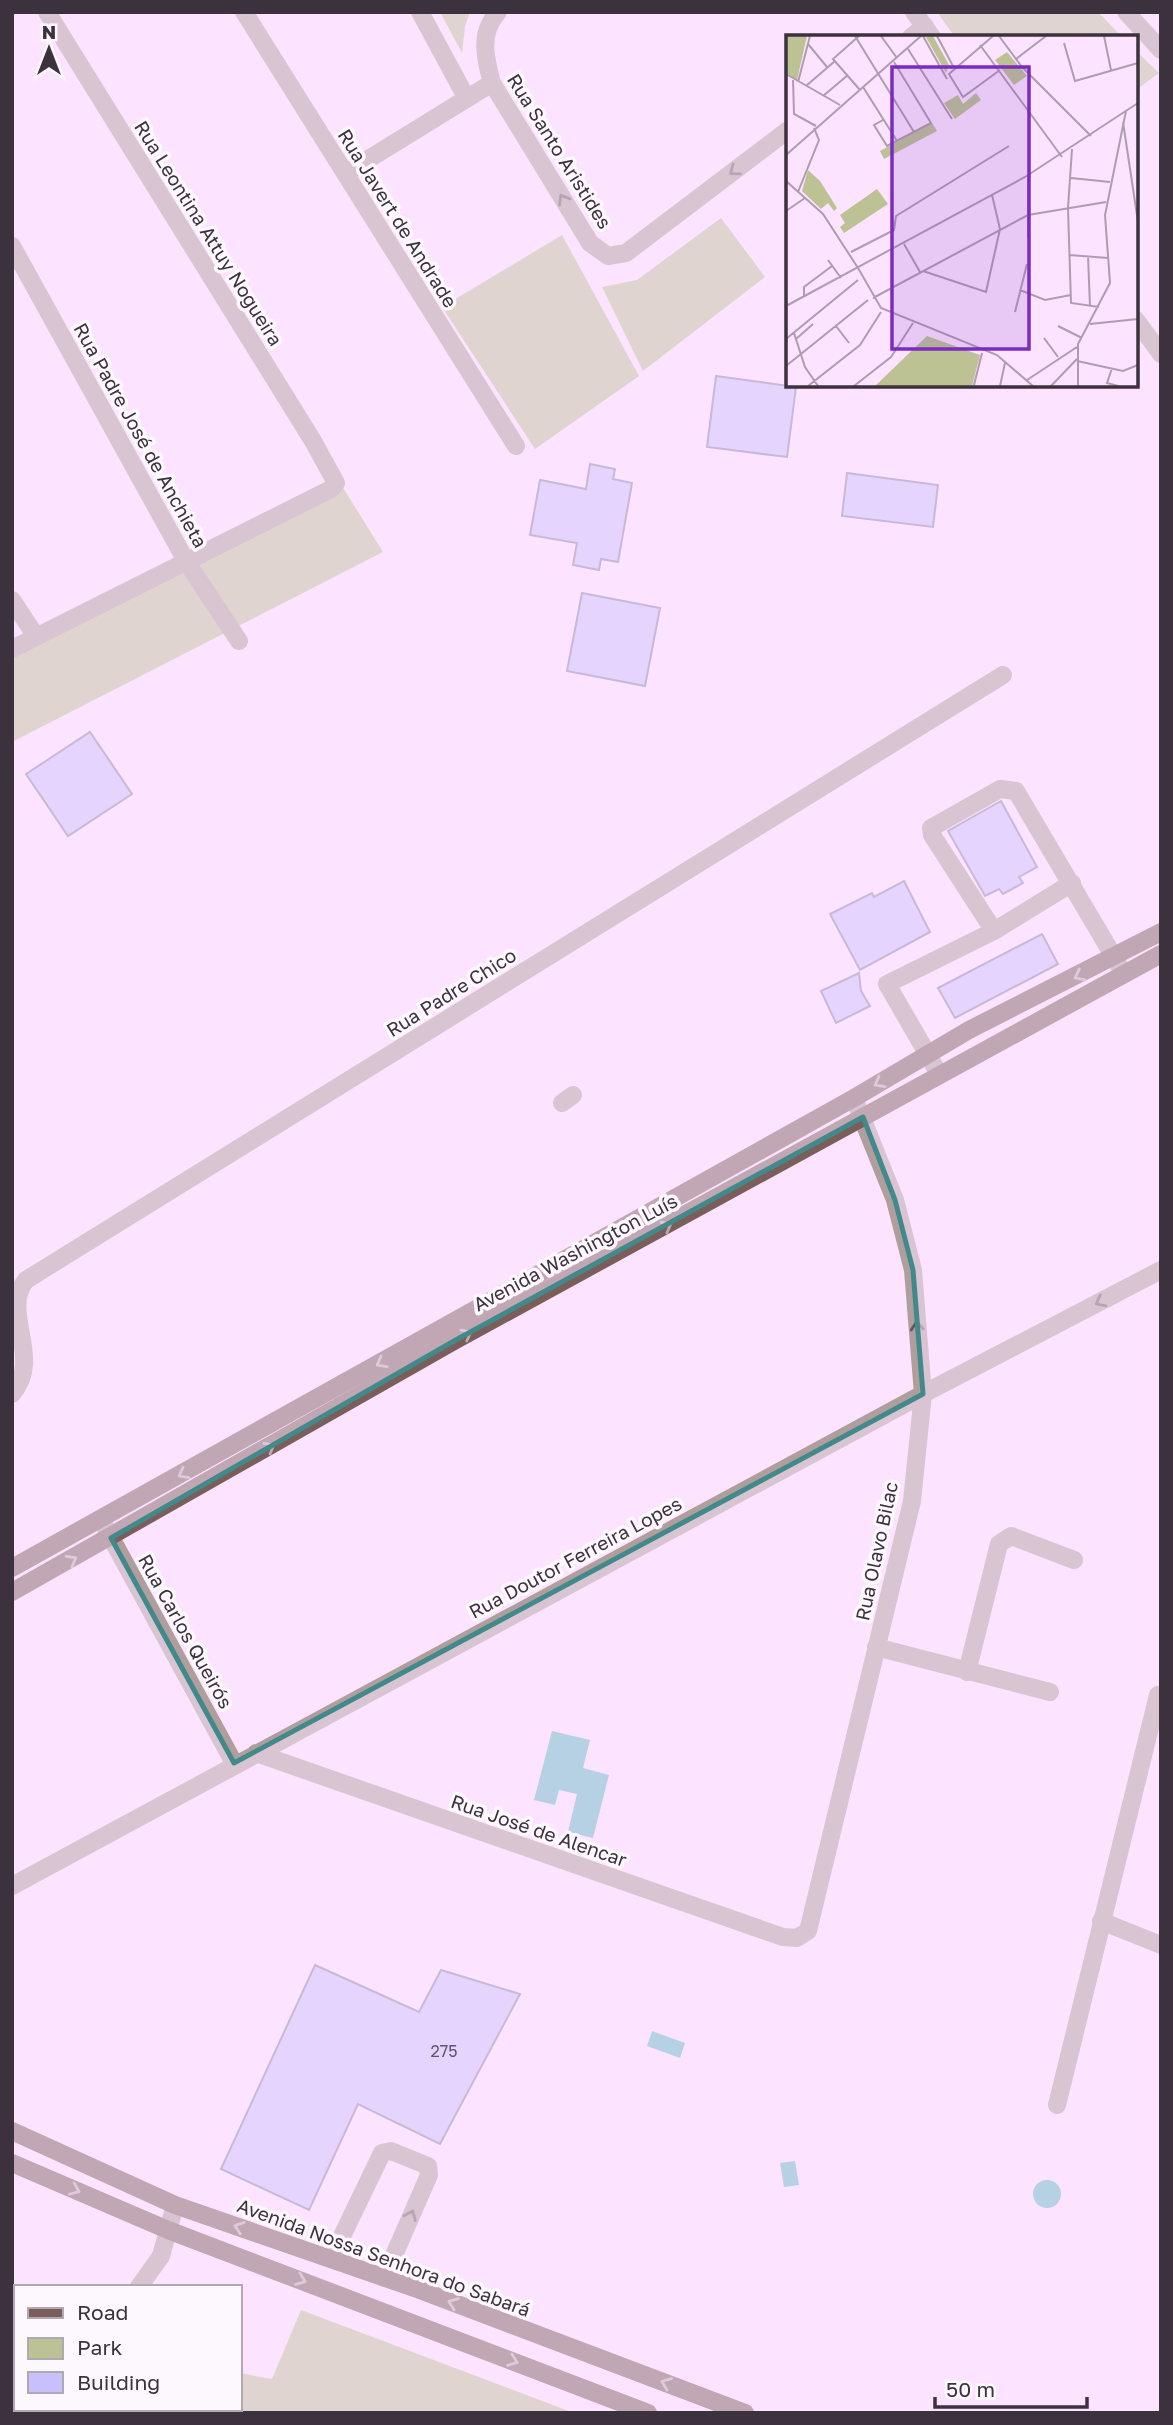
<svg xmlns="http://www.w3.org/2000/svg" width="1173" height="2425" font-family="'Golos Text',sans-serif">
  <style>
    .green { fill: #bdc294 }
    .water { fill: #65bac4 }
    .building { fill: #c8c0fc; stroke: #8a86a5; stroke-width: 2 }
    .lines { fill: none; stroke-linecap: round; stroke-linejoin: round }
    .minor { stroke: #af9e9b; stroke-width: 18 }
    .major { stroke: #7b5d59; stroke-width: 18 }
    .oneway { stroke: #64585e }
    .oneway2 { stroke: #bcaaac }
    .marked { fill: none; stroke: #41898b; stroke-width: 5; stroke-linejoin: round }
    .labels { text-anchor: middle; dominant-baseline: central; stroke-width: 7; stroke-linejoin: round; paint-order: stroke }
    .number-label { font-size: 16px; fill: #5f566d }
    .street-label { font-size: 19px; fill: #3c323d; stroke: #fdf8fe }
    .inset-road { fill: none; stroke: #af9cb1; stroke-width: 2 }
    .view { fill: #7b2cbf; fill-opacity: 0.15; stroke: #7b2cbf; stroke-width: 3.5 }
    .inset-edge { fill: none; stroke: #3c323d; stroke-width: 3.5 }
  </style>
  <rect width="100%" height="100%" fill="#fce3ff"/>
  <path class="green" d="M440,12H470L465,27L462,53Z
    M937,12H1098L1122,37H955Z
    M1136,51L1159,73L1136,90Z
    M721,218L765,277L643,371L602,287L637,280Z
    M562,235L639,376L535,449L442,307Z
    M340,483L383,552L12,742V654Z
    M301,2310L574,2413H182L185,2409H240V2373L272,2379Z"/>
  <path class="water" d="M552,1731L590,1740L583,1768L609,1775L593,1838L568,1832L577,1794L559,1790L555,1805L534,1800Z
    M652,2031L685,2043L680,2058L647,2046Z
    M795,2161L799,2185L784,2187L780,2163Z
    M1033 2194a14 14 0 1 1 28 0a14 14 0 1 1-28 0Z"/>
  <path class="building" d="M716,376L796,387L787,457L707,447Z
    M590,464L615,469L613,479L632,483L618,562L601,559L599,570L573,565L577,543L530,535L540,480L586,489Z
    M847,473L938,485L933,527L842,516Z
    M582,593L660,608L645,686L567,671Z
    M90,732L132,794L68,836L26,774Z
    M1001,801L1037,867L1019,877L1023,883L1003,894L999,889L985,896L948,831Z
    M904,881L930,932L860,970L830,914L872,893L874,897Z
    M1042,934L1058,964L955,1018L938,988Z
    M859,973L861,991L870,1006L836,1023L821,991Z
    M315,1965L419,2012L441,1970L520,1994L440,2144L358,2104L309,2210L221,2169Z"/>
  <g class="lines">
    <path class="minor" d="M244,12L516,446
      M420,12L466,97
      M498,12C479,33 485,57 492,83L590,243L608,256L626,253L788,130
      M914,12L932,37
      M1126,12L1161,50
      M911,37L925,26
      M346,173L492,83
      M12,246L186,561L239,641
      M1136,320L1161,354
      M12,600L35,635
      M12,649L331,489L336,483L313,441L47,12
      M994,931L1072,883
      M939,1074L887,984L994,931L932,835L931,828L1000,789L1016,791L1124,974
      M562,1103L573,1095
      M12,1394C44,1357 0,1313 26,1280L1003,675
      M103,1523L234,1763
      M876,1647L1050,1692
      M967,1672L999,1544L1011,1536L1074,1560
      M256,1753L783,1937L797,1938L808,1931L912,1501L923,1394L913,1270L895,1200L854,1098
      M12,1886L923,1394L1161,1270
      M1101,1921L1161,1945
      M1057,2105L1158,1695
      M331,2259L382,2153L391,2151L428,2166L429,2175L384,2278
      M139,2287L161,2256L175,2205
      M50,2413L53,2409"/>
    <path class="major" d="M12,1568L854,1098L969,1030L1161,932
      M12,1592L454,1341L1161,954
      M12,2131L175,2205L420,2290L745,2413
      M12,2163L168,2230L648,2413"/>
  </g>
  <defs><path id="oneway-chevron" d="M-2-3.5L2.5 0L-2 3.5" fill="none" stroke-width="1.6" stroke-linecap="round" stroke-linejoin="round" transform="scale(1.75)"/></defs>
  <g class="oneway">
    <use href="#oneway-chevron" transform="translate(734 171) rotate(143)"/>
    <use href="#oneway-chevron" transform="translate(563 199) rotate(-121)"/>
    <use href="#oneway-chevron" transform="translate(1100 1302) rotate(153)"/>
    <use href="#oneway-chevron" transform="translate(917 1326) rotate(-95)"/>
    <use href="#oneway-chevron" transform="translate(411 2215) rotate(-67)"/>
  </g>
  <g class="oneway2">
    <use href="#oneway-chevron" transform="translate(1079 976) rotate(154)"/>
    <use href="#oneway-chevron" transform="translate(879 1083) rotate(150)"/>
    <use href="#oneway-chevron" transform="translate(667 1226) rotate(-29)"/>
    <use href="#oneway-chevron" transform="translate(467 1334) rotate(-28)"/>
    <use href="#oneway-chevron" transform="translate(381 1363) rotate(151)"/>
    <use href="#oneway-chevron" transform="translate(270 1447) rotate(-30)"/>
    <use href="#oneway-chevron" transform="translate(183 1474) rotate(151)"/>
    <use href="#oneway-chevron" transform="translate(72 1560) rotate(-29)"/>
    <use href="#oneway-chevron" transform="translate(75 2190) rotate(23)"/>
    <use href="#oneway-chevron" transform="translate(239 2227) rotate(-161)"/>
    <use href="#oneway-chevron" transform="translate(301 2280) rotate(21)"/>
    <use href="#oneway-chevron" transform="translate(453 2303) rotate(-159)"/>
    <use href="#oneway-chevron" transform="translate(513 2361) rotate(21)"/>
    <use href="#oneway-chevron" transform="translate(666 2383) rotate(-159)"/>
  </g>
  <path d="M0 0H1173V2425H0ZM863,1117L895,1200L913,1270L923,1394L234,1763L111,1538L454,1341Z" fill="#fce3ff" fill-opacity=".55" fill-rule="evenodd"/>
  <path class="marked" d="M863,1117L895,1200L913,1270L923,1394L234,1763L111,1538L454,1341Z"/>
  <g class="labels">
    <g class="number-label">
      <text x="444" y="2051">275</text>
    </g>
    <g class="street-label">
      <text transform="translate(560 151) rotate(58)">Rua Santo Aristides</text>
      <text transform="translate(398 218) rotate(58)">Rua Javert de Andrade</text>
      <text transform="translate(209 233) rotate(58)">Rua Leontina Attuy Nogueira</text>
      <text transform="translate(141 435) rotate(61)">Rua Padre José de Anchieta</text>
      <text transform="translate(451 992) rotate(-32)">Rua Padre Chico</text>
      <text transform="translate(575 1252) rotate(-28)">Avenida Washington Luís</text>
      <text transform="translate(876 1551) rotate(-78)">Rua Olavo Bilac</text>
      <text transform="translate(575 1557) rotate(-28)">Rua Doutor Ferreira Lopes</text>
      <text transform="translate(186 1631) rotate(61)">Rua Carlos Queirós</text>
      <text transform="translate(539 1830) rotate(19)">Rua José de Alencar</text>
      <text transform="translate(384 2257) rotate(20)">Avenida Nossa Senhora do Sabará</text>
    </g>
  </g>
  <g transform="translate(786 35)">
    <rect width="352" height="352" fill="#fce3ff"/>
    <path d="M0,1H21L11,45L0,38ZM147,1L163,30L160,38L140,2ZM221,17L241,41L228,50L209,25ZM190,58L195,65L169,84L158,68L172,60L177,69ZM146,88L151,96L98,124L94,116ZM22,135L34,146L51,173L48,176L42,168L35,174L16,156ZM91,154L102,169L58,198L54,192L59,188L54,180ZM141,301L194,320L186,351H89Z" fill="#bdc294"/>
    <path class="inset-road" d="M69,1L128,97M73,1L47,24L74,55M95,1L111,23M137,1L161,44M151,1L167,31M207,1L163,39L177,62L214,35M213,1L236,32L305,101M318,1L325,35M278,8L289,46L352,28M22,9L41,32M194,10L276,122M122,14L166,84M230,24L260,1M0,39L54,70M7,45L8,79L30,91M12,47L24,1M20,51L49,26M77,52L111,106M37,61L62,40M97,85L88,90L101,111L145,88L108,27M337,87L352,187M286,114L282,173L285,268L313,272M0,120L135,1M285,143L324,147M0,146L37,179L72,233M12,157L33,105L28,93M0,176L19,163M242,203V140M118,209L134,237M65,217L108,195L110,181L223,111M283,220L322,223M302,221L304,271M42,225L55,243M72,233L95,273L211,320L247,351M137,236L200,257L214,194L206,160M234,255L259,265L285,260M18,262V252L46,231M87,263L242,180L320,167M0,271L239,142L352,68M229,277L241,229M304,289L352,284M50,291L63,308M272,291L296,303M8,298L19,332L32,351M258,303L272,322M0,304L72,245M10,304L27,289M291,326L337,336L352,330M0,331L82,265M326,333L321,348L332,351M241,345L291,312M188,350L196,318M22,351L74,310L95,277M68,351L105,322L127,288M214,351L219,328M265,351L291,324M292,351V309L324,248L319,180L340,76"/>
    <path class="view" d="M106,32H243V314H106Z"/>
    <rect width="352" height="352" class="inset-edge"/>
  </g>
  <rect width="1173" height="2425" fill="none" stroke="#3c323d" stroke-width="28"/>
  <rect x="14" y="2285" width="228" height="126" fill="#fdf8fe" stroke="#b0a9b1" stroke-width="2"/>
  <rect x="28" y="2308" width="35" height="10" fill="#7b5d59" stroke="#b0a9b1" stroke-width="2"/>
  <text x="77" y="2320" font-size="21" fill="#3c323d">Road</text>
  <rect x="28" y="2338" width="35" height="21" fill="#bdc294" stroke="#b0a9b1" stroke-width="2"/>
  <text x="77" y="2355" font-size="21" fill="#3c323d">Park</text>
  <rect x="28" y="2372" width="35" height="21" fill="#c8c0fc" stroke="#b0a9b1" stroke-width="2"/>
  <text x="77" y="2390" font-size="21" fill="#3c323d">Building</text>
  <g transform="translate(49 49)" stroke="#fdf8fe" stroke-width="5" paint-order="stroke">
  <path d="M0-5L12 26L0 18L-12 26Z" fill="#3c323d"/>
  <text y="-10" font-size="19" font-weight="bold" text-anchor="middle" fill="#3c323d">N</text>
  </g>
  <path d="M935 2397v10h152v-10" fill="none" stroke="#3c323d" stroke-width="3.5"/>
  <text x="946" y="2397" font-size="21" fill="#3c323d" stroke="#fdf8fe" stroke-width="5" paint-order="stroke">50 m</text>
</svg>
